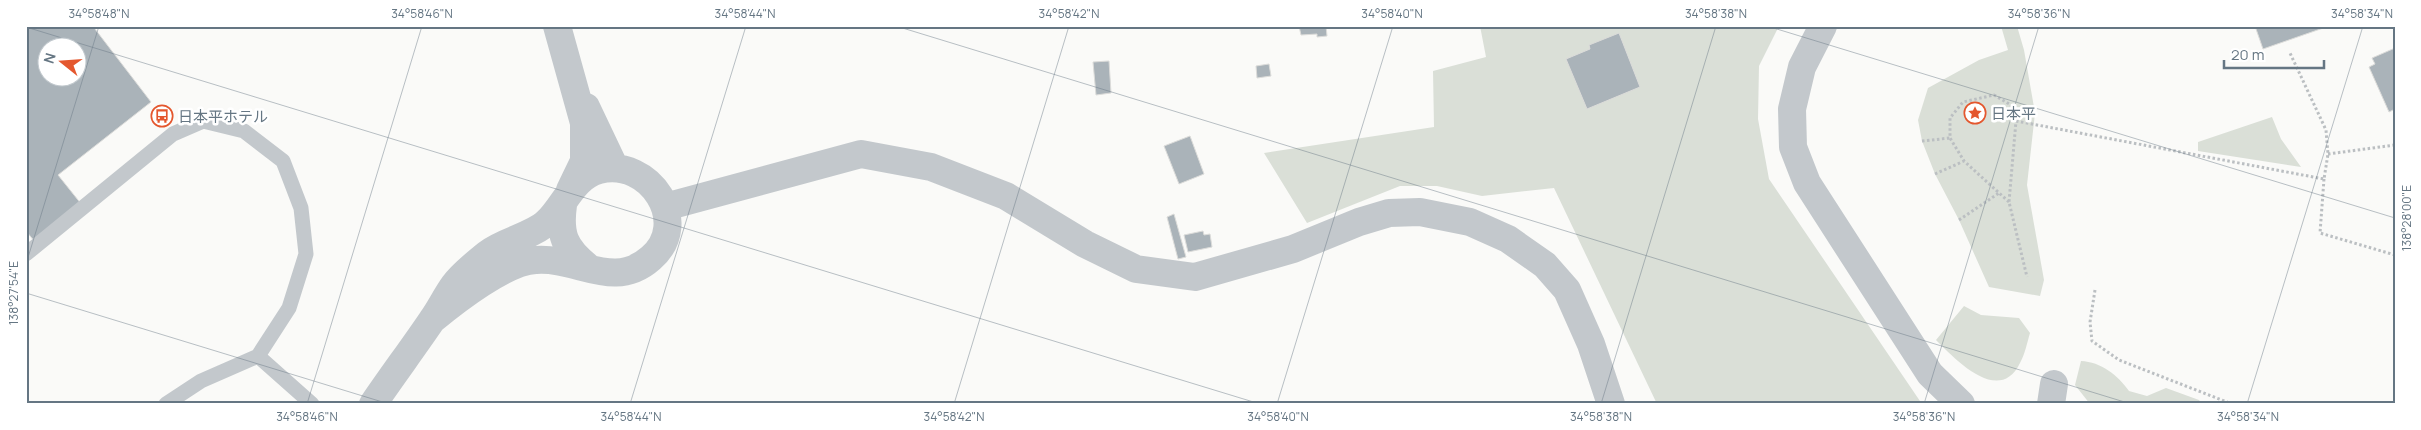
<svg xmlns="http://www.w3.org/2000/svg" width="2421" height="430" font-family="Manrope,'Noto Sans JP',sans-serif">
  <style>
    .green { fill: #dadfd7 }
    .building { fill: #aab3b9; stroke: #dcdcda; fill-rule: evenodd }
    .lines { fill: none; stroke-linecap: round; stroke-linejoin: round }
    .path { stroke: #bbbfc2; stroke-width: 3; stroke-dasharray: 2.5 2.5; stroke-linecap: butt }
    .service { stroke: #c3c8cc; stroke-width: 15 }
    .minor { stroke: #c3c8cc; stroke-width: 28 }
    .tertiary { stroke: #c3c8cc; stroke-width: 28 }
    .ticks { fill: none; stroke: #657683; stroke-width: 1; stroke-opacity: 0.45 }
    .labels { text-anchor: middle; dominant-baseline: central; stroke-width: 5; stroke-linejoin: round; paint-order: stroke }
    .poi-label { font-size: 15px; fill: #657683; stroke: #fff; text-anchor: start }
    .neatline { fill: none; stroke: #657683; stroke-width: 2 }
    .ticks-label { font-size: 12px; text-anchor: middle; fill: #657683 }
  </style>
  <rect width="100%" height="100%" fill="#fafaf8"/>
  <path class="green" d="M1480,26H1779L1759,66L1758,119L1769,179L1922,404H1657L1554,188L1482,196L1437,186H1400L1307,223L1264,153L1434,127L1433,71L1486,57Z
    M2001,26H2017L2024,50L2035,113L2027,185L2044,280L2040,296L1989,287L1959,220L1935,174L1922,141L1918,120L1928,88L1979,60L2008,50Z
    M2272,117L2281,139L2301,167L2198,151V142Z
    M1964,306L1981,315L2019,318L2030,333C2027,343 2025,354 2020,363C1999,406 1955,359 1936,340Z
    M2081,361C2101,362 2118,375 2129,391L2147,396L2166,388L2199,400L2202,404H2090L2075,385Z"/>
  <path class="building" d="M26,26H98L95,29L151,102L58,175L82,205L35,242L26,231ZM48,48H78V78H48Z
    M1299,26H1326L1327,36L1317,37V34L1301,35Z
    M2255,26H2329L2263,49Z
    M1619,33L1640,87L1587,109L1566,59L1590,49L1589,45Z
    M2395,48V109L2389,112L2369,67L2375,64L2372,58Z
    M1109,61L1111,93L1096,95L1093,62Z
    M1269,64L1271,76L1257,78L1256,66Z
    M1190,136L1204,174L1179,184L1164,146Z
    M1174,214L1186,257L1178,259L1167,217Z
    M1203,231L1204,235L1210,234L1212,247L1188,252L1184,235Z"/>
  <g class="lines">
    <path class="path" d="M2016,121L2324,179L2328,154L2326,130L2290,53
      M1922,141L1950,138
      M2328,154L2395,145
      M1935,174L1964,161
      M2324,179L2320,233L2395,255
      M2009,202L1964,161L1950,138V118L1963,102L1994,95L2011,105L2016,121L2009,202L2027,277
      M1959,220L1999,193
      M2095,290L2090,322L2092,341L2119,360L2232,404"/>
    <path class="service" d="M26,254L173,134L203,121L244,131L283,161L301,208L306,254L289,308L258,356L201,381L166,404
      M258,356L312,404"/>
    <path class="minor" d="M2051,404L2054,384"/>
    <path class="tertiary" d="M557,26L584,123V161L570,190
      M1823,26L1802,67L1792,109L1793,147L1807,183L1930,374L1961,404
      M586,107L615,168
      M563,205C559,234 564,248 588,267
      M665,207L861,154L931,167L1006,196L1085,244L1136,269L1195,277L1293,249L1359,222L1389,213L1420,212L1470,222L1508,239L1545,265L1567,290L1591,344L1611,404
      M373,404C392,376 413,348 432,320C440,309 446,296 454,285C462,274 476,263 487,254C503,241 533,236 547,222C565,205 573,177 599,170C650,157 692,223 651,258C614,291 578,257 536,260C506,261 455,301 432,320"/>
  </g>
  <path class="ticks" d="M896,26L2131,404M1767,26L2395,218M26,27L1260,404M26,264L99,26M26,293L389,404M307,404L422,26M630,404L746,26M954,404L1069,26M1277,404L1393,26M1601,404L1716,26M1924,404L2039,26M2247,404L2363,26"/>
  <defs>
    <g id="sight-ring" transform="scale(1.125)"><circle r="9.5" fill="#fff" stroke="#e4572e" stroke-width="1.5"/><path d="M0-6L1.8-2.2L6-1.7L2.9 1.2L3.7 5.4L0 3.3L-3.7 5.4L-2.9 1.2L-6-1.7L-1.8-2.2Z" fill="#e4572e"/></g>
    <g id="bus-ring" transform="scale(1.125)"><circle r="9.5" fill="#fff" stroke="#e4572e" stroke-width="1.5"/><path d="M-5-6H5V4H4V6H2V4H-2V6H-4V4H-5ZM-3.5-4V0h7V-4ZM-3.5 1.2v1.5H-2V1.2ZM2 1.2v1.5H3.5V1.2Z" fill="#e4572e"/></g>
  </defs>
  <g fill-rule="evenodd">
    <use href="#sight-ring" x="1975" y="113"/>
    <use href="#bus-ring" x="162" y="116"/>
  </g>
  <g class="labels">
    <g class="poi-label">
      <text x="1991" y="113">日本平</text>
      <text x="178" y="116">日本平ホテル</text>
    </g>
  </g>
  <rect width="2421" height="430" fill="none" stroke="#ffffff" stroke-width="55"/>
  <g transform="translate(62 62) rotate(287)"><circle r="24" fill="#ffffff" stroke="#c1c8cd"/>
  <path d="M0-4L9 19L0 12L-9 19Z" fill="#e4572e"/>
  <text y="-8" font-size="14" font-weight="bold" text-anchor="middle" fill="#657683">N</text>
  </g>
  <path d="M2224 60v8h100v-8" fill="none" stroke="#657683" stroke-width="2.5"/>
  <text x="2231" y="60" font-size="15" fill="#657683" stroke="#ffffff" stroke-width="4" paint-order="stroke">20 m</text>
  <rect x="28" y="28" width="2366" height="374" class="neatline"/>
  <g class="ticks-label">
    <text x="99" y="18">34°58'48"N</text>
    <text x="422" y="18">34°58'46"N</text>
    <text x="745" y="18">34°58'44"N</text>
    <text x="1069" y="18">34°58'42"N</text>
    <text x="1392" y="18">34°58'40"N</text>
    <text x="1716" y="18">34°58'38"N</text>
    <text x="2039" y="18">34°58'36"N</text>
    <text x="2362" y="18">34°58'34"N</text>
    <text transform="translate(2407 218) rotate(-90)" y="4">138°28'00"E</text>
    <text transform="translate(14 293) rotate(-90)" y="4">138°27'54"E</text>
    <text x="307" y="421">34°58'46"N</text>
    <text x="631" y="421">34°58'44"N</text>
    <text x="954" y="421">34°58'42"N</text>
    <text x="1278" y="421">34°58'40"N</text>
    <text x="1601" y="421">34°58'38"N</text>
    <text x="1924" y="421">34°58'36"N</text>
    <text x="2248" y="421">34°58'34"N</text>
  </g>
</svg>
